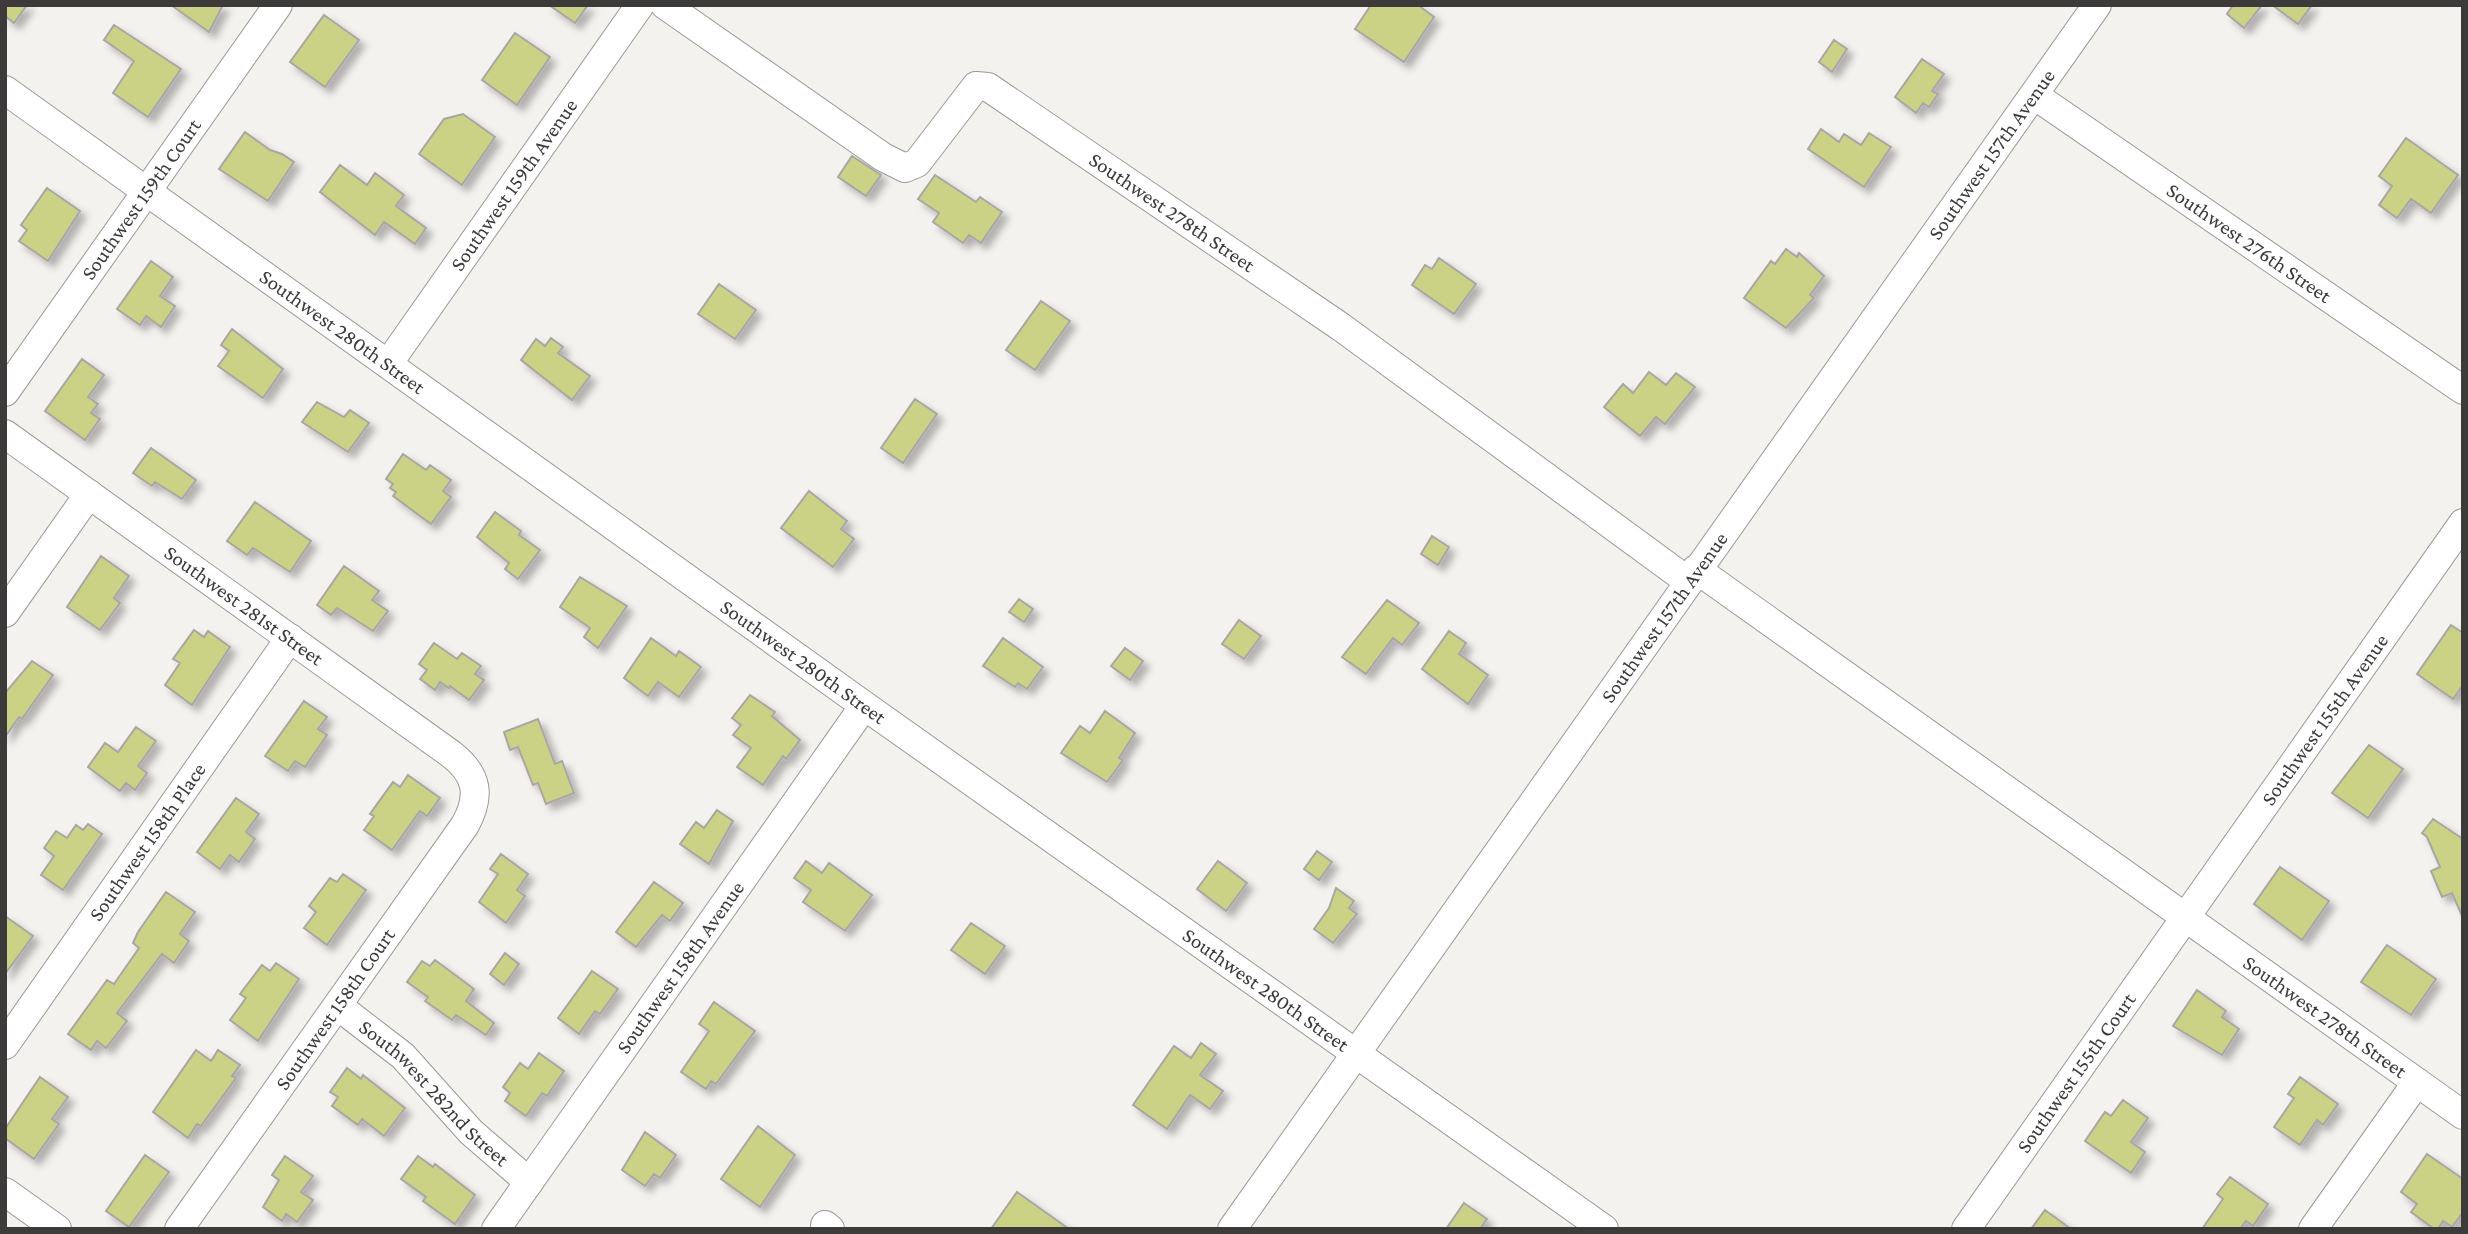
<svg xmlns="http://www.w3.org/2000/svg" width="2468" height="1234" font-family="'Crimson Pro',serif">
  <style>
    .building { fill: #ccd285; stroke: #a7a7a4; stroke-width: 2; filter: url(#shadow) }
    .lines { fill: none; stroke-linecap: round; stroke-linejoin: round }
    .minor-casing { stroke: #9b9996; stroke-width: 30 }
    .minor { stroke: #fff; stroke-width: 28 }
    .labels { text-anchor: middle; dominant-baseline: central; stroke-width: 6; stroke-linejoin: round; paint-order: stroke }
    .street-label { font-size: 21px; fill: #3c3b3a; stroke: #fff }
  </style>
  <defs>
    <filter id="shadow"><feDropShadow dx="6" dy="6" stdDeviation="3.5" flood-color="#0004"/></filter>
  </defs>
  <rect width="100%" height="100%" fill="#f4f2ef"/>
  <path class="building" d="M5,5H27L14,23L5,16Z
    M171,5H223L209,32Z
    M549,5H588L575,23Z
    M1371,5H1418L1434,17L1404,62L1355,29Z
    M2233,5H2262L2244,28L2227,14Z
    M2272,5H2312L2298,24Z
    M324,15L359,40L325,87L290,62Z
    M114,25L181,69L148,117L113,93L134,61L104,40Z
    M515,33L550,57L517,105L482,80Z
    M1834,40L1847,49L1832,72L1819,62Z
    M1922,59L1944,74L1932,91L1938,94L1929,107L1923,103L1916,113L1895,97Z
    M463,114L495,137L462,185L419,154L444,119Z
    M1821,129L1839,142L1844,134L1861,145L1869,133L1891,147L1864,187L1808,149Z
    M245,132L270,150L282,154L294,162L268,201L219,169Z
    M2406,138L2458,175L2431,213L2411,199L2397,218L2379,205L2392,186L2379,176Z
    M852,156L881,175L866,196L838,177Z
    M340,165L367,185L375,173L404,195L396,206L426,228L415,244L384,222L375,235L320,192Z
    M935,175L976,202L980,197L1002,212L981,243L969,235L963,243L933,222L939,213L918,199Z
    M47,188L80,211L48,261L19,241L27,230L21,225Z
    M1786,249L1797,257L1799,253L1824,276L1810,295L1814,298L1786,328L1744,298L1771,261L1775,264Z
    M1439,258L1476,284L1454,314L1412,285L1425,265L1432,269Z
    M151,261L173,277L160,296L175,306L161,327L146,316L140,325L117,309Z
    M719,284L756,310L735,339L698,314Z
    M1041,301L1070,321L1035,370L1006,350Z
    M232,329L283,369L263,398L218,366L229,351L221,345Z
    M551,338L563,347L558,353L590,376L572,400L521,360L536,339L545,346Z
    M82,359L104,375L88,397L98,404L91,413L100,419L85,440L45,411Z
    M1649,372L1666,385L1676,373L1695,387L1665,424L1656,417L1640,436L1604,407L1623,384L1633,393Z
    M915,399L937,414L903,463L881,448Z
    M317,402L344,417L350,410L369,423L348,452L302,422Z
    M151,448L196,480L182,499L155,482L152,486L133,473Z
    M403,454L426,470L430,465L451,480L443,491L451,497L431,524L393,496L396,492L390,488L393,484L386,479Z
    M809,491L847,521L841,529L854,539L833,567L781,528Z
    M255,502L311,541L290,572L253,548L247,555L227,541Z
    M495,512L521,531L519,535L540,550L518,579L505,569L509,563L477,537Z
    M1432,536L1449,547L1438,565L1421,554Z
    M101,556L129,576L114,598L120,603L100,630L67,607Z
    M344,566L379,591L372,600L388,611L373,631L337,608L331,615L317,605Z
    M580,577L627,606L598,648L584,637L590,628L560,607Z
    M1019,599L1033,609L1024,622L1009,612Z
    M1387,600L1419,623L1402,645L1393,638L1366,674L1342,657Z
    M1239,620L1261,636L1244,659L1222,644Z
    M2451,625L2463,633V685L2453,699L2417,674Z
    M194,630L204,637L208,631L230,647L192,705L165,685L180,663L173,659Z
    M1449,631L1466,643L1459,654L1488,675L1468,704L1422,669Z
    M651,638L676,656L679,651L701,667L679,697L658,682L648,696L624,678Z
    M1003,638L1043,667L1027,689L1018,683L1015,687L983,666Z
    M434,643L457,659L462,653L481,666L475,674L484,680L469,700L450,686L449,688L440,682L435,690L420,679L427,670L419,664Z
    M1125,648L1143,661L1130,680L1111,666Z
    M32,661L53,675L22,719L19,717L5,737V693Z
    M750,695L775,712L772,716L800,740L786,759L783,756L763,785L737,767L751,748L733,735L741,725L732,718Z
    M304,701L327,717L318,729L327,735L305,767L295,761L288,771L265,756Z
    M1105,711L1135,733L1119,758L1123,760L1107,782L1061,753L1080,726L1090,733Z
    M538,719L555,764L562,761L574,793L546,804L538,783L533,785L518,747L510,750L504,732Z
    M136,727L156,741L138,766L147,773L135,790L126,783L120,791L88,767L105,743L118,752Z
    M2369,745L2403,769L2368,818L2332,793Z
    M408,775L440,798L427,816L420,811L392,850L364,830L374,816L370,814L393,782L400,787Z
    M236,798L259,814L246,832L255,839L239,862L230,855L220,869L197,852Z
    M717,810L733,821L709,864L680,844L696,822L704,828Z
    M2433,819L2463,839V918L2452,893L2442,897L2431,871L2440,867L2427,837L2422,833Z
    M88,824L102,834L63,890L41,875L54,856L44,848L56,831L67,838L76,825L83,830Z
    M1317,851L1332,862L1319,880L1304,869Z
    M501,854L528,874L517,890L525,896L506,923L479,902L498,874L490,869Z
    M806,861L822,873L829,863L872,895L845,931L803,902L811,890L794,878Z
    M1218,861L1247,883L1226,911L1197,889Z
    M2280,867L2329,901L2302,940L2254,904Z
    M343,874L366,890L327,945L304,928L316,912L309,906L330,878L337,882Z
    M654,882L683,903L670,921L662,915L636,947L616,932Z
    M1336,888L1354,901L1349,908L1357,914L1333,943L1314,929L1329,908Z
    M166,892L195,912L180,934L189,941L174,963L162,954L117,1013L127,1021L106,1048L97,1041L91,1050L68,1034L107,980L114,984L139,948L133,943L138,932Z
    M5,916L33,936L5,974Z
    M971,923L1005,946L985,974L951,950Z
    M2387,945L2436,979L2411,1015L2361,982Z
    M505,953L519,964L504,985L490,974Z
    M435,960L474,989L466,1001L494,1023L486,1035L456,1015L452,1020L425,1001L428,997L407,982L422,961L430,966Z
    M276,963L299,979L258,1041L230,1020L246,998L240,994L262,965L270,971Z
    M592,971L618,989L600,1014L595,1011L579,1034L558,1018Z
    M2197,990L2226,1011L2222,1017L2239,1029L2222,1055L2173,1026Z
    M714,1002L755,1031L716,1084L711,1081L706,1089L681,1072L709,1031L699,1024Z
    M1201,1043L1216,1054L1200,1075L1223,1091L1210,1109L1190,1095L1167,1129L1133,1105L1174,1046L1191,1058Z
    M196,1050L211,1061L218,1050L240,1065L232,1076L236,1078L201,1126L197,1124L188,1138L153,1112Z
    M539,1053L564,1071L547,1096L542,1093L526,1116L505,1101L510,1093L503,1087L520,1063L528,1069Z
    M347,1068L361,1079L363,1075L405,1108L384,1136L362,1119L358,1125L332,1106L338,1097L330,1092Z
    M40,1077L68,1097L52,1119L59,1124L34,1159L5,1138V1129Z
    M2300,1077L2338,1104L2323,1125L2317,1120L2300,1145L2274,1127L2294,1098L2288,1094Z
    M2123,1100L2148,1118L2131,1142L2145,1152L2131,1173L2085,1141L2105,1112L2111,1116Z
    M758,1126L795,1155L760,1207L721,1179Z
    M645,1132L676,1155L660,1178L654,1174L645,1186L622,1170Z
    M2427,1154L2463,1179V1212L2452,1227L2443,1221L2438,1229H2434L2411,1212L2417,1204L2401,1192Z
    M145,1155L169,1172L129,1227L106,1211Z
    M285,1156L313,1176L301,1192L313,1200L297,1222L286,1214L282,1221L263,1207L279,1180L272,1175Z
    M418,1156L433,1167L435,1164L475,1195L455,1224L423,1201L426,1197L401,1179Z
    M2230,1177L2268,1204L2253,1226L2246,1221L2240,1229H2202L2223,1199L2217,1194Z
    M1017,1192L1069,1229H991Z
    M1464,1203L1487,1219L1480,1229H1446Z
    M2045,1210L2071,1229H2031Z"/>
  <g class="lines">
    <g class="minor-casing">
      <g id="minor">
        <path id="s1" d="M665,5L883,157L905,168L917,163L976,86L988,87L1341,327L1688,581"/>
        <path id="s2" d="M5,90L872,711L1604,1229"/>
        <path id="s3" d="M2034,95L2463,390"/>
        <path id="s4" d="M388,364L640,5"/>
        <path id="s5" d="M5,392L278,5"/>
        <path id="s6" d="M5,434L451,754C478,775 481,796 465,825L179,1229"/>
        <path id="s7" d="M1696,569L2463,1115"/>
        <path d="M5,613L89,494"/>
        <path id="s8" d="M338,1006L403,1056L471,1132L529,1182"/>
        <path id="s9" d="M5,1045L290,638"/>
        <path d="M5,1192L57,1229"/>
        <path d="M825,1225L830,1229"/>
        <path id="s10" d="M496,1229L864,706"/>
        <path id="s11" d="M1232,1229L2097,5"/>
        <path id="s12" d="M1966,1229L2463,523"/>
        <path d="M2313,1229L2417,1082"/>
      </g>
    </g>
    <use href="#minor" class="minor"/>
  </g>
  <g class="labels">
    <g class="street-label">
      <text stroke="none"><textPath href="#s11" startOffset="1316">Southwest 157th Avenue</textPath></text>
      <text stroke="none"><textPath href="#s4" startOffset="219">Southwest 159th Avenue</textPath></text>
      <text stroke="none"><textPath href="#s5" startOffset="236">Southwest 159th Court</textPath></text>
      <text stroke="none"><textPath href="#s1" startOffset="635">Southwest 278th Street</textPath></text>
      <text stroke="none"><textPath href="#s3" startOffset="261">Southwest 276th Street</textPath></text>
      <text stroke="none"><textPath href="#s2" startOffset="415">Southwest 280th Street</textPath></text>
      <text stroke="none"><textPath href="#s6" startOffset="294">Southwest 281st Street</textPath></text>
      <text stroke="none"><textPath href="#s11" startOffset="749">Southwest 157th Avenue</textPath></text>
      <text stroke="none"><textPath href="#s2" startOffset="982">Southwest 280th Street</textPath></text>
      <text stroke="none"><textPath href="#s12" startOffset="623">Southwest 155th Avenue</textPath></text>
      <text stroke="none"><textPath href="#s9" startOffset="248">Southwest 158th Place</textPath></text>
      <text stroke="none"><textPath href="#s10" startOffset="320">Southwest 158th Avenue</textPath></text>
      <text stroke="none"><textPath href="#s2" startOffset="1549">Southwest 280th Street</textPath></text>
      <text transform="translate(335 1009) rotate(-55)">Southwest 158th Court</text>
      <text stroke="none"><textPath href="#s7" startOffset="772">Southwest 278th Street</textPath></text>
      <text stroke="none"><textPath href="#s12" startOffset="191">Southwest 155th Court</textPath></text>
      <text stroke="none"><textPath href="#s8" startOffset="130">Southwest 282nd Street</textPath></text>
    </g>
  </g>
  <rect width="2468" height="1234" fill="none" stroke="#3c3b3a" stroke-width="14"/>
</svg>
